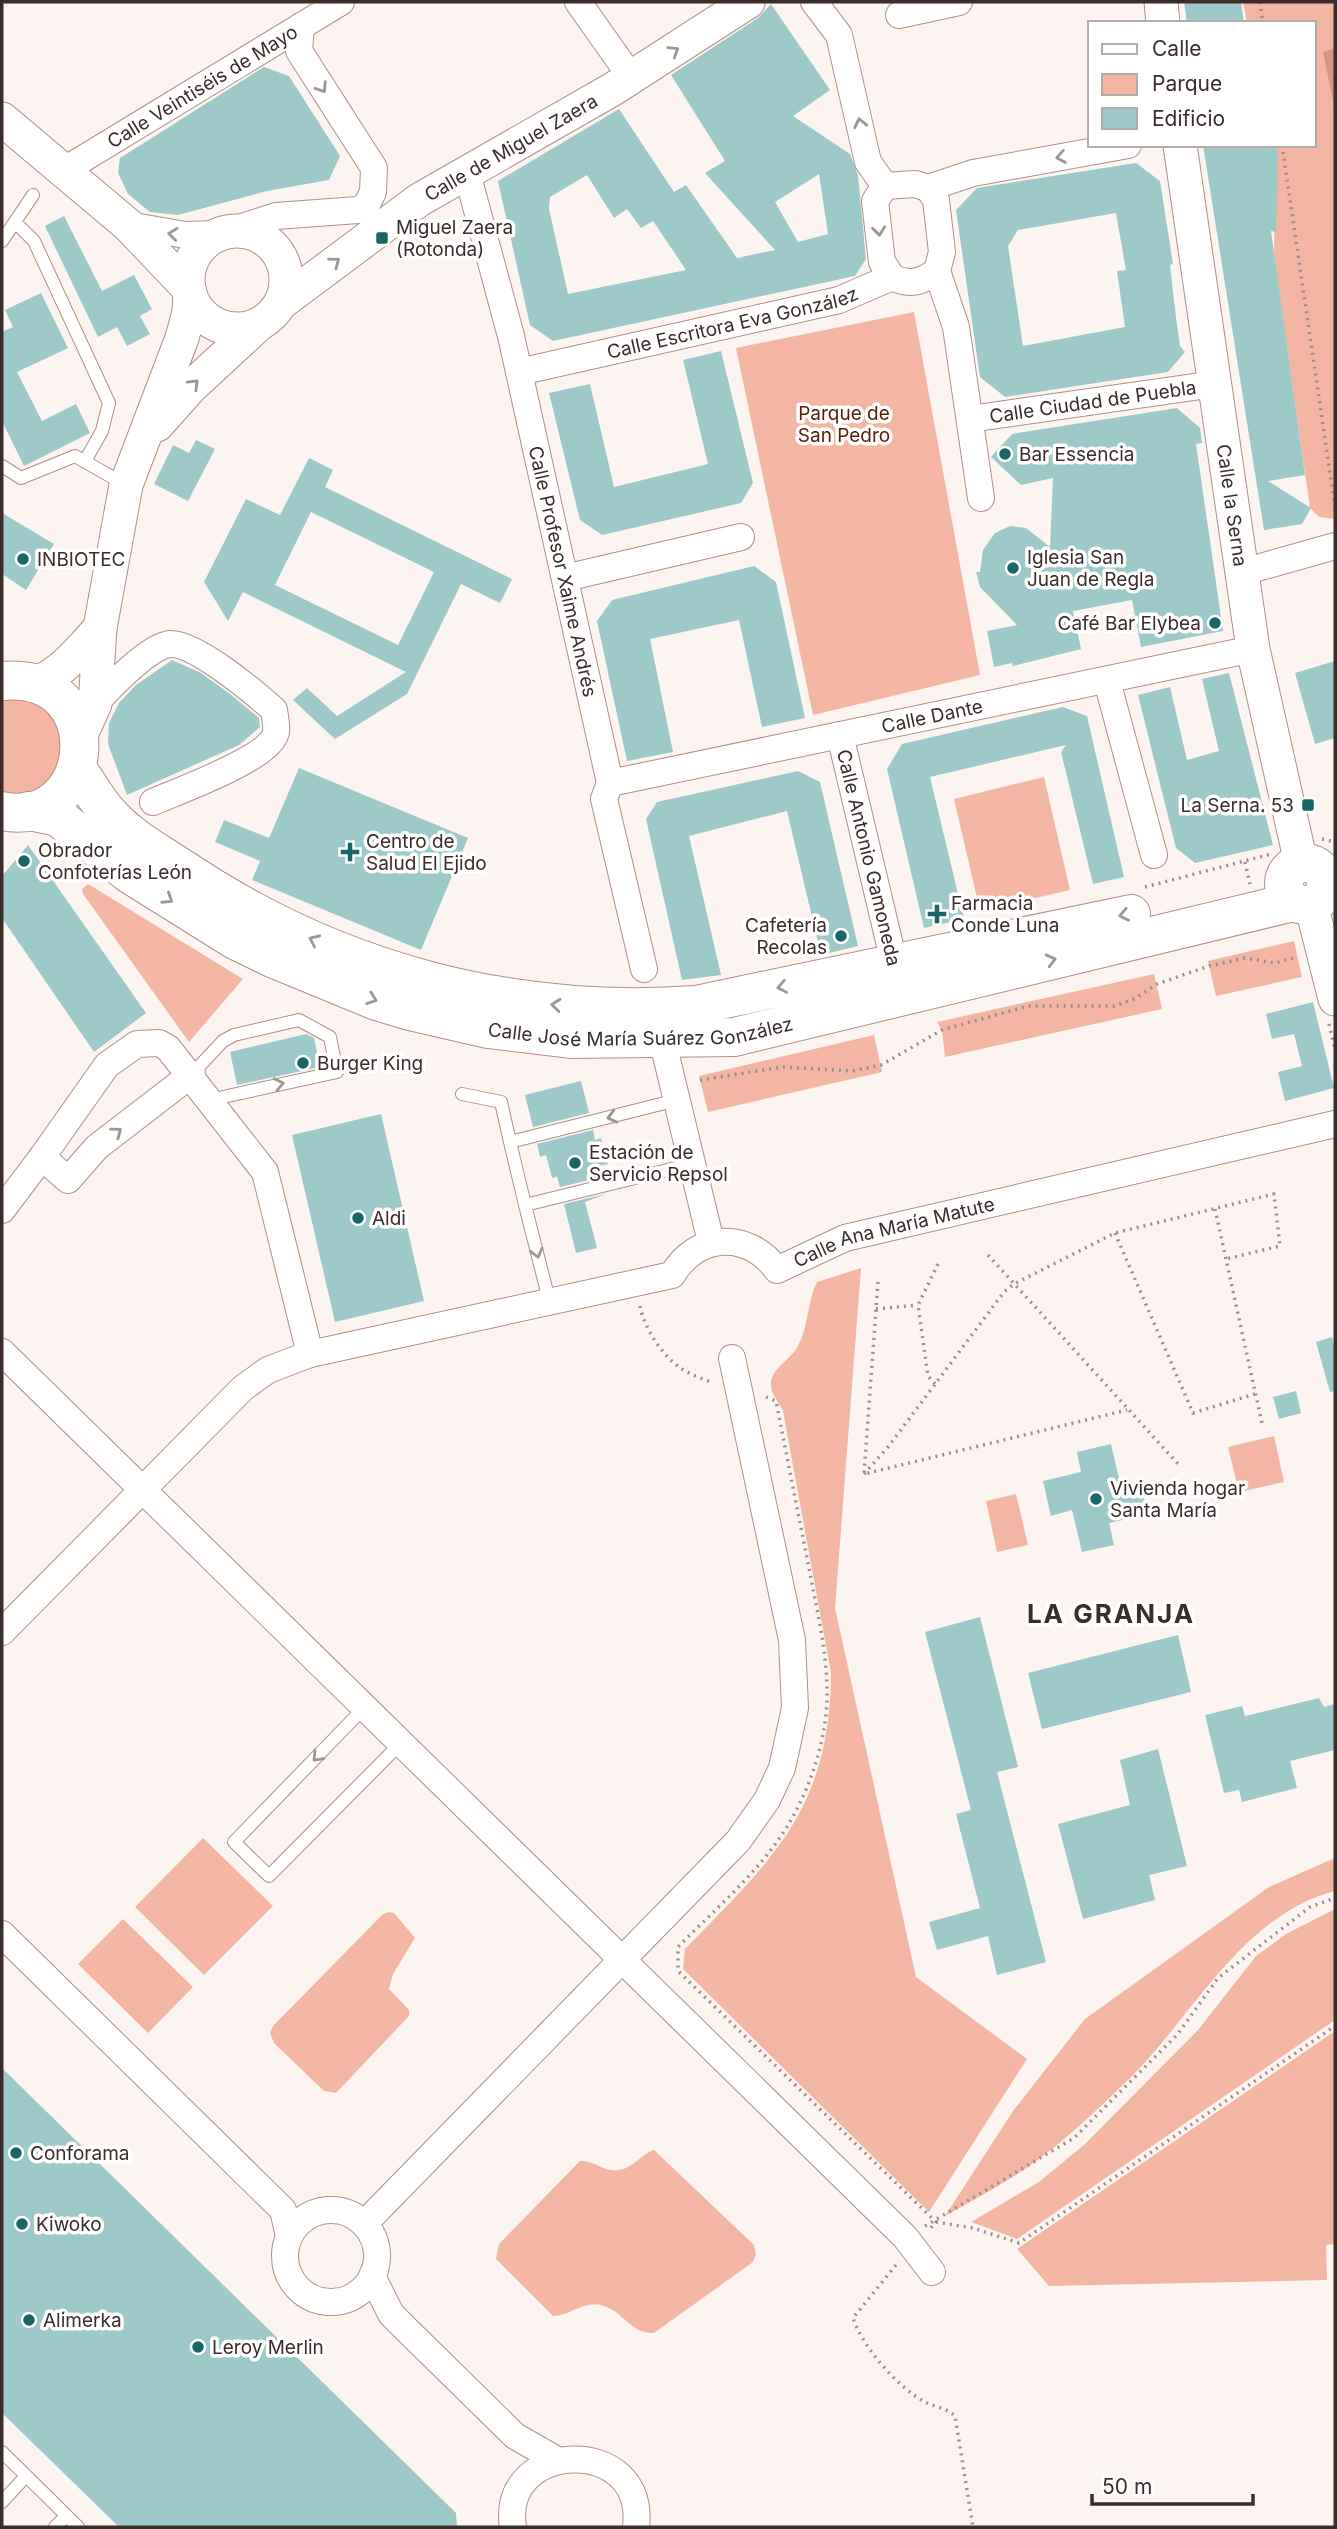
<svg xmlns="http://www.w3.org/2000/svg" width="1337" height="2529" font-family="Inter,sans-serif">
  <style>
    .green { fill: #f3b6a2 }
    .water { fill: #d89580 }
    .building { fill: #9ec9c9; fill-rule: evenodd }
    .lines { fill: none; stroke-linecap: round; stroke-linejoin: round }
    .service-casing { stroke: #b18f84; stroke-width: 14 }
    .minor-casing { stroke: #b18f84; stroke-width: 28 }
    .tertiary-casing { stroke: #b18f84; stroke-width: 35 }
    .primary-casing { stroke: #b18f84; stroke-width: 40 }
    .path { stroke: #998e8b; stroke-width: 3.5; stroke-dasharray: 2 5; stroke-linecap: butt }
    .service { stroke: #fff; stroke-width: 12 }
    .minor { stroke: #fff; stroke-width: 26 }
    .tertiary { stroke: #fff; stroke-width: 33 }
    .primary { stroke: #fff; stroke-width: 38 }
    .oneway { stroke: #9d9694 }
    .poi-dot { fill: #186668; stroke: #fff; stroke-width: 2.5 }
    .labels { text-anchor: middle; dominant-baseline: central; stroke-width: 7; stroke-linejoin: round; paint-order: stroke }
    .street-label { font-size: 19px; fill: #3b2d29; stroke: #fff }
    .poi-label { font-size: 19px; fill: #3b2d29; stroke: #fff; text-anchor: start }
    .park-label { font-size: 19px; fill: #591d09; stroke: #fff }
    .district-label { font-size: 26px; font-weight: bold; letter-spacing: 2px; fill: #3b2d29; stroke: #fff }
  </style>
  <rect width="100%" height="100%" fill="#fcf4f1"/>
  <path class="green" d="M1243,2H1335V519L1319,517L1310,508L1274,257L1275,145H1314V23H1247Z
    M914,312L980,675L813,715L736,348Z
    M9,699C22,701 35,701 45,710C69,731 65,777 35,790C25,794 12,793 2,793V701Z
    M1044,777L1070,890L980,911L954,799Z
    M88,884L243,979L189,1042L83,894L82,889Z
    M1294,941L1302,977L1216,996L1208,961Z
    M1154,974L1162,1009L945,1057L942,1030L937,1022Z
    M874,1035L882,1072L708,1112L699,1076Z
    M861,1268L835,1608L916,1977L1027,2059L929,2212L683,1969L685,1949C774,1858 830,1808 831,1673L783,1411C778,1400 769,1393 771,1381C774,1367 792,1358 798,1346C809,1325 807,1302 817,1282Z
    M1274,1436L1284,1482L1239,1492L1228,1447Z
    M1016,1494L1028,1545L997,1552L986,1501Z
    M203,1838L273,1906L204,1975L135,1907Z
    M1335,1858V1891C1241,1916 1195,2014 1129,2079C1098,2109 1064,2142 1028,2167C1002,2185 973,2200 945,2216L1013,2111L1085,2019L1269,1887Z
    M1335,1909V2020L1017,2239L971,2222L1039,2182L1085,2144L1198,2030L1256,1956L1286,1934Z
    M389,1912L394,1913L415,1938L393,1974L389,1989L409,2010V2016L336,2093L324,2091L274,2043L270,2033L273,2026L383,1914Z
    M123,1919L193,1987L148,2033L78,1964Z
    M1335,2031V2244L1326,2245L1327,2280L1049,2286L1017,2249Z
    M654,2150L754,2245L756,2254L753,2262L654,2333C630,2334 624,2311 601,2305C583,2301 570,2316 553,2316L496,2259L499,2244L580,2161C595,2160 604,2173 619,2170C634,2168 641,2154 654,2150Z"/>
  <path class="water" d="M1335,48V110L1323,52Z"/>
  <path class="building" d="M1184,2H1241L1244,23H1187Z
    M771,4L830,90L793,116L850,154L858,175L866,259L855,276L553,341L530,325L498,181L619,109L674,192L686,185L737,258L775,250L705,173L725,161L671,75L758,18ZM819,174L828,234L798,242L775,202ZM587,175L614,218L627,209L641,228L653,221L686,270L568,294L549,209L550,197Z
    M264,67L289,76L340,156L329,180L267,191L178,215L150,212L128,194L118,173L120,158Z
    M1203,145H1275L1278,152L1276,232L1271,231L1305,475L1268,481L1311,508L1302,524L1264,530Z
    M1136,163L1160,181L1173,264L1170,265L1176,318L1180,346L1185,352L1168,372L1005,397L980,377L956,210L977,188ZM1116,213L1126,270L1117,271L1125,327L1023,346L1008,246L1018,230Z
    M64,216L102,291L134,275L152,309L140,316L150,334L127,346L117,327L98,337L45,226Z
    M41,293L68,348L17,372L42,421L76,404L90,433L24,466L2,421V332L13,327L5,310Z
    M721,351L753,483L741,503L602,535L580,520L549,393L590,384L614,487L708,464L683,360Z
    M1177,408L1200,428L1202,443L1196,444L1223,631L1141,647L1132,600L1073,611L1081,649L1013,666L1012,663L994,667L987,631L1017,625L980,587L976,572H980L983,550L995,533L1010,526L1026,528L1050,547L1053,478L1021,485L991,457L1012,434Z
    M196,440L215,449L188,501L154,484L173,445L189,453Z
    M309,458L333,470L325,487L512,579L500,603L461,584L407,694L335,739L293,700L307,688L337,716L406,672L243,592L228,621L204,582L246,499L280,515ZM311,512L434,572L398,645L275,585Z
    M2,513L54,544L26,590L2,574Z
    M754,566L776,582L805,718L762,727L739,620L650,639L673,752L627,761L597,621L612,600Z
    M172,660L201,673L230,694L259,718L260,727L239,745L127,795L108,744L109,723L119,703L136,685Z
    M1335,661V738L1315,744L1295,673Z
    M1229,673L1273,845L1195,863L1176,848L1138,695L1170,687L1187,760L1219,751L1202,679Z
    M1063,707L1087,716L1124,877L1093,884L1061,752L1066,745L930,777L964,919L924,928L887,769L902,744Z
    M299,768L468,838L421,950L252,880L260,861L215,842L224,820L269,838Z
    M798,771L820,782L858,946L821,955L787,811L689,836L721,975L682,980L646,819L657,802Z
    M28,845L146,1013L94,1052L2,918V876Z
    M1313,1002L1334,1088L1285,1101L1278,1072L1302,1066L1294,1034L1272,1039L1266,1014Z
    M306,1034L314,1038L320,1067L237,1085L230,1052Z
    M581,1081L589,1113L533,1127L525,1095Z
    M381,1114L424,1301L335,1322L292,1135Z
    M593,1130L595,1140L601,1138L608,1164L599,1166L602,1177L560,1187L557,1177L552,1178L546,1155L540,1157L537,1144Z
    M606,1194L585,1202L597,1248L576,1253L564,1204Z
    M1332,1337L1335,1350V1391L1330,1392L1316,1342Z
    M1296,1391L1301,1413L1279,1419L1273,1397Z
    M1111,1444L1121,1487L1140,1482L1148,1514L1109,1523L1114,1545L1082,1552L1072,1510L1051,1516L1043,1481L1081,1472L1077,1452Z
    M980,1617L1018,1767L997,1772L1046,1962L997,1975L988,1936L937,1950L929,1922L980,1908L956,1814L971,1810L925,1632Z
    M1178,1635L1191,1692L1042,1729L1028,1673Z
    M1319,1698L1324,1707L1335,1704V1750L1290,1761L1297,1788L1242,1802L1239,1790L1224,1793L1205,1715L1242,1706L1245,1716Z
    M1158,1749L1187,1866L1149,1875L1155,1900L1083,1919L1058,1824L1130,1805L1120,1760Z
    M2,2068L456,2513L457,2527H119L2,2413Z"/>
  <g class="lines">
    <g class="service-casing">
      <path id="service" d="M15,222L34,241L109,403L102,431L85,461
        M2,241L33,195
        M2,466L21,478L75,456L126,485
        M192,1074L223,1041L234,1035L299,1020L330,1037L337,1072L223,1097L214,1103
        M462,1094L501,1102L510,1142
        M677,1100L510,1142L525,1205L692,1164
        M525,1205L549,1300
        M364,1708L234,1842L269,1876L400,1744
        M2,2452L78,2527
        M2,2502L26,2476
        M55,2527L66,2516"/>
    </g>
    <g class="minor-casing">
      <g id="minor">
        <path d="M578,2L631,77"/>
        <path d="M814,2L839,35L868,162L885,186"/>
        <path d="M899,15L959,2"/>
        <path id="s1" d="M63,171L341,2"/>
        <path id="s2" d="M467,173L511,336L610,783L604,799L644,969"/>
        <path d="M885,186L915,184L928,188L973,173L1128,145"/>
        <path d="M885,186L875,201L882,262L892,277"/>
        <path d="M928,188L936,200L942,252L937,271L956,327L981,498"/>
        <path d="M128,225L185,235L219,234"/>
        <path d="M233,230L276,216L358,210L366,206L373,192L374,168L299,51L301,26"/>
        <path id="s3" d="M519,372L839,300L892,277C909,286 922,282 937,271"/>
        <path id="s4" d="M970,419L1215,384"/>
        <path d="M1243,572L1335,546"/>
        <path d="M565,578L741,537"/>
        <path d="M1107,681L1154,855"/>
        <path d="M95,704C109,688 149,646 170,644C196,643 255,693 274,710C275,717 277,726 276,732C271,758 178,791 153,802"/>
        <path id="s5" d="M840,735L898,979"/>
        <path id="s6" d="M610,783L1253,649"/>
        <path d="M662,1039L711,1242"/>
        <path d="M192,1074L97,1147L68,1180L42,1157L107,1065L137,1044L159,1043L168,1048L265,1172L310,1354"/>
        <path d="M2,1210L42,1157"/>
        <path d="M2,1352L905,2237L932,2272"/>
        <path id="s7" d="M2,1632L243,1388L268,1370L310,1354L672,1275C697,1233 748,1230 777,1270L845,1238L1335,1124"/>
        <path d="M2,1934L283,2210L289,2236"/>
        <circle cx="331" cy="2256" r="46"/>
        <path d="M364,2224L738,1841L767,1800L782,1768L795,1708L792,1640L732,1358"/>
        <path d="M372,2276L391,2314L405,2328L515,2436L557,2460"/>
        <path d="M513,2527C499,2440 647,2434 636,2527"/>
      </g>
    </g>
    <g class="tertiary-casing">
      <g id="tertiary">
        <path d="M1161,2L1163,23"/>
        <path d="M2,119L128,225L189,289"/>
        <path id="s8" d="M1180,145L1253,649L1301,863"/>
        <circle cx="237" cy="280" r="49"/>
        <path id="s9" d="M281,303L419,200L613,89L748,2"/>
        <path d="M157,425L190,388L258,325"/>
        <path d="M37,683C64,671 80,650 100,628"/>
        <path d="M80,737L95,704L100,628L126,485L182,338L189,312L190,293"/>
        <path d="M1311,904L1335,999"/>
      </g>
    </g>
    <g class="primary-casing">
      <g id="primary">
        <path d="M2,681C113,671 97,831 2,811"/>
        <path d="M77,769C89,784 97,802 111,816C131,838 159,853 183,869C337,972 512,1018 696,1005L1131,914"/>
        <path id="s10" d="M29,811L58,817L131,875L235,940L272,958L374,1000L410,1011L488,1029L571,1039L734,1037L1293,902"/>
        <circle cx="1305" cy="884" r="21"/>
      </g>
    </g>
    <path class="path" d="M1260,2L1263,23
      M1282,145L1335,507
      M1322,839L1335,842
      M1245,862L1250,884
      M1145,887L1271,854
      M1329,1024L1335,1049
      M700,1080L783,1067L852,1071L881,1065L942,1030L1028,1006H1114L1134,999L1157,984L1209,966L1245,958L1275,963L1298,957
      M1215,1209L1263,1428
      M1115,1233L1193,1413L1255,1394
      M988,1255L1179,1465
      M878,1282L864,1474L1127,1410
      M640,1306C644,1328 663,1357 682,1369C691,1375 703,1379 713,1383
      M876,1309L918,1305
      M935,1384L928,1376L918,1305L938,1264
      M766,1397L776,1401C787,1457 798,1513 809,1568C817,1611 828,1655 827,1699C826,1740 811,1785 791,1820C763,1869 717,1907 678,1947V1971L936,2222L928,2231
      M864,1474L888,1447L1004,1292L1014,1284L1115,1233L1274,1194L1280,1246L1226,1259
      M936,2222L973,2228L1019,2243L1335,2026
      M925,2226L1074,2138L1177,2035L1218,1978L1310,1907L1335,1898
      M896,2265L853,2318C862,2346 898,2388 925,2402C935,2407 947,2408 955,2416L973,2527"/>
    <use href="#service" class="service"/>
    <use href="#minor" class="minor"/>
    <use href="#tertiary" class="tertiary"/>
    <use href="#primary" class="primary"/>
  </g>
  <defs><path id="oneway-chevron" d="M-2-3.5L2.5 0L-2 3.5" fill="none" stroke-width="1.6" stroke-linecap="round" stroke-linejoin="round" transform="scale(1.75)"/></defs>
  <g class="oneway">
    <use href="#oneway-chevron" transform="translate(674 51) rotate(-32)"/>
    <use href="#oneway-chevron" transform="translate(322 88) rotate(57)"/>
    <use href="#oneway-chevron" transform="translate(860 123) rotate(-102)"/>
    <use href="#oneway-chevron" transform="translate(1061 157) rotate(170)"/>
    <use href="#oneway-chevron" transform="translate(879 231) rotate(83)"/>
    <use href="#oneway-chevron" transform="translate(173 234) rotate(-173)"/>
    <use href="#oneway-chevron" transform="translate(335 262) rotate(-37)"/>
    <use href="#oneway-chevron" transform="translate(194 384) rotate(-45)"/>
    <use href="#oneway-chevron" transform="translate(168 899) rotate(33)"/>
    <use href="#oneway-chevron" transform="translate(1124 915) rotate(168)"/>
    <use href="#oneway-chevron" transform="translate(314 940) rotate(-155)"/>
    <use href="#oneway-chevron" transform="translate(1051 960) rotate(-14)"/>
    <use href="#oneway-chevron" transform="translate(782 987) rotate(169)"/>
    <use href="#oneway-chevron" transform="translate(372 999) rotate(20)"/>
    <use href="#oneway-chevron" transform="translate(556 1005) rotate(-174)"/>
    <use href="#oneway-chevron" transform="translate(279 1084) rotate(-12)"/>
    <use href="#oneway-chevron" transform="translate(612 1117) rotate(166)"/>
    <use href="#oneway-chevron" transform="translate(117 1132) rotate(-37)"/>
    <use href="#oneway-chevron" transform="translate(537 1253) rotate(76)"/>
    <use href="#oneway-chevron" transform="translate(317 1757) rotate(134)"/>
  </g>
  <g class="poi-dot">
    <rect x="375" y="231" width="14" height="14" rx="3.5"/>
    <circle cx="1005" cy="454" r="7"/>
    <circle cx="23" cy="559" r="7"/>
    <circle cx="1013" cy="568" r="7"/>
    <circle cx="1215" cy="623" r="7"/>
    <rect x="1301" y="798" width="14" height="14" rx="3.5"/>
    <path d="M346.5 841.5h7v7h7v7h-7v7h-7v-7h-7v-7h7z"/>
    <circle cx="24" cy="861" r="7"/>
    <path d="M933.5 903.5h7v7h7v7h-7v7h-7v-7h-7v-7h7z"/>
    <circle cx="841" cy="936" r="7"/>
    <circle cx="303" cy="1063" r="7"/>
    <circle cx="575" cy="1163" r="7"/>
    <circle cx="358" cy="1218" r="7"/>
    <circle cx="1096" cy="1499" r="7"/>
    <circle cx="16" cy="2153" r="7"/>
    <circle cx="22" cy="2224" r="7"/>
    <circle cx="29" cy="2320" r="7"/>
    <circle cx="198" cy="2347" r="7"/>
  </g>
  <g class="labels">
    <g class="street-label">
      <text stroke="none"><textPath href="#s1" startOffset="163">Calle Veintiséis de Mayo</textPath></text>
      <text stroke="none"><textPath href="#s9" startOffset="278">Calle de Miguel Zaera</textPath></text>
      <text stroke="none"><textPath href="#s3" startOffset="219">Calle Escritora Eva González</textPath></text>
      <text stroke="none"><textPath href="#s4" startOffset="124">Calle Ciudad de Puebla</textPath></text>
      <text stroke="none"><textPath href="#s8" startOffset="364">Calle la Serna</textPath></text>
      <text stroke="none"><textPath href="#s2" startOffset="410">Calle Profesor Xaime Andrés</textPath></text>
      <text stroke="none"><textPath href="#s6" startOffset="329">Calle Dante</textPath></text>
      <text stroke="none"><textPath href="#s5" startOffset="126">Calle Antonio Gamoneda</textPath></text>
      <text stroke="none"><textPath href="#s10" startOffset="668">Calle José María Suárez González</textPath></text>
      <text stroke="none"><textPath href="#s7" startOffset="1040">Calle Ana María Matute</textPath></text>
    </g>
    <g class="poi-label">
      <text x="396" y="227">Miguel Zaera<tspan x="396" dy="22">(Rotonda)</tspan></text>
      <text x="1019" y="454">Bar Essencia</text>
      <text x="1027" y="557">Iglesia San<tspan x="1027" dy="22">Juan de Regla</tspan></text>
      <text x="37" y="559">INBIOTEC</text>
      <text x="1201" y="623" text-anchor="end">Café Bar Elybea</text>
      <text x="1294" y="805" text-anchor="end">La Serna. 53</text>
      <text x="366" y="841">Centro de<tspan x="366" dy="22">Salud El Ejido</tspan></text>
      <text x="38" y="850">Obrador<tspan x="38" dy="22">Confoterías León</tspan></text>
      <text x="951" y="903">Farmacia<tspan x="951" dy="22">Conde Luna</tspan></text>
      <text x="827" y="925" text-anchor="end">Cafetería<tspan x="827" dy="22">Recolas</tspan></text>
      <text x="317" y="1063">Burger King</text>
      <text x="589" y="1152">Estación de<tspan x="589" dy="22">Servicio Repsol</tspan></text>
      <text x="372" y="1218">Aldi</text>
      <text x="1110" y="1488">Vivienda hogar<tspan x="1110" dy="22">Santa María</tspan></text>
      <text x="30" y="2153">Conforama</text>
      <text x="36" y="2224">Kiwoko</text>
      <text x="43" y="2320">Alimerka</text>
      <text x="212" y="2347">Leroy Merlin</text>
    </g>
    <g class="park-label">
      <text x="844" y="413">Parque de<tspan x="844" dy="22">San Pedro</tspan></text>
    </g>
    <g class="district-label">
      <text x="1111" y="1613">LA GRANJA</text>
    </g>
  </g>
  <rect width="1337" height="2529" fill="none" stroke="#3b2d29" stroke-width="7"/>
  <rect x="1088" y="21" width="228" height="126" fill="#ffffff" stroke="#b1aba9" stroke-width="2"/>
  <rect x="1102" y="44" width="35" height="10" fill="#ffffff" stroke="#b1aba9" stroke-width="2"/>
  <text x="1152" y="56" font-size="21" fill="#3b2d29">Calle</text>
  <rect x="1102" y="74" width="35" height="21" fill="#f3b6a2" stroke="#b1aba9" stroke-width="2"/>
  <text x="1152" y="91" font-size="21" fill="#3b2d29">Parque</text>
  <rect x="1102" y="108" width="35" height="21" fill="#9ec9c9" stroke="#b1aba9" stroke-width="2"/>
  <text x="1152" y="126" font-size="21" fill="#3b2d29">Edificio</text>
  <path d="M1092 2494v10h161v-10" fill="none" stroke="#3b2d29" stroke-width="3.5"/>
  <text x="1102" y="2494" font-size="21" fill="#3b2d29" stroke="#ffffff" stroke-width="5" paint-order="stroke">50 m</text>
</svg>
